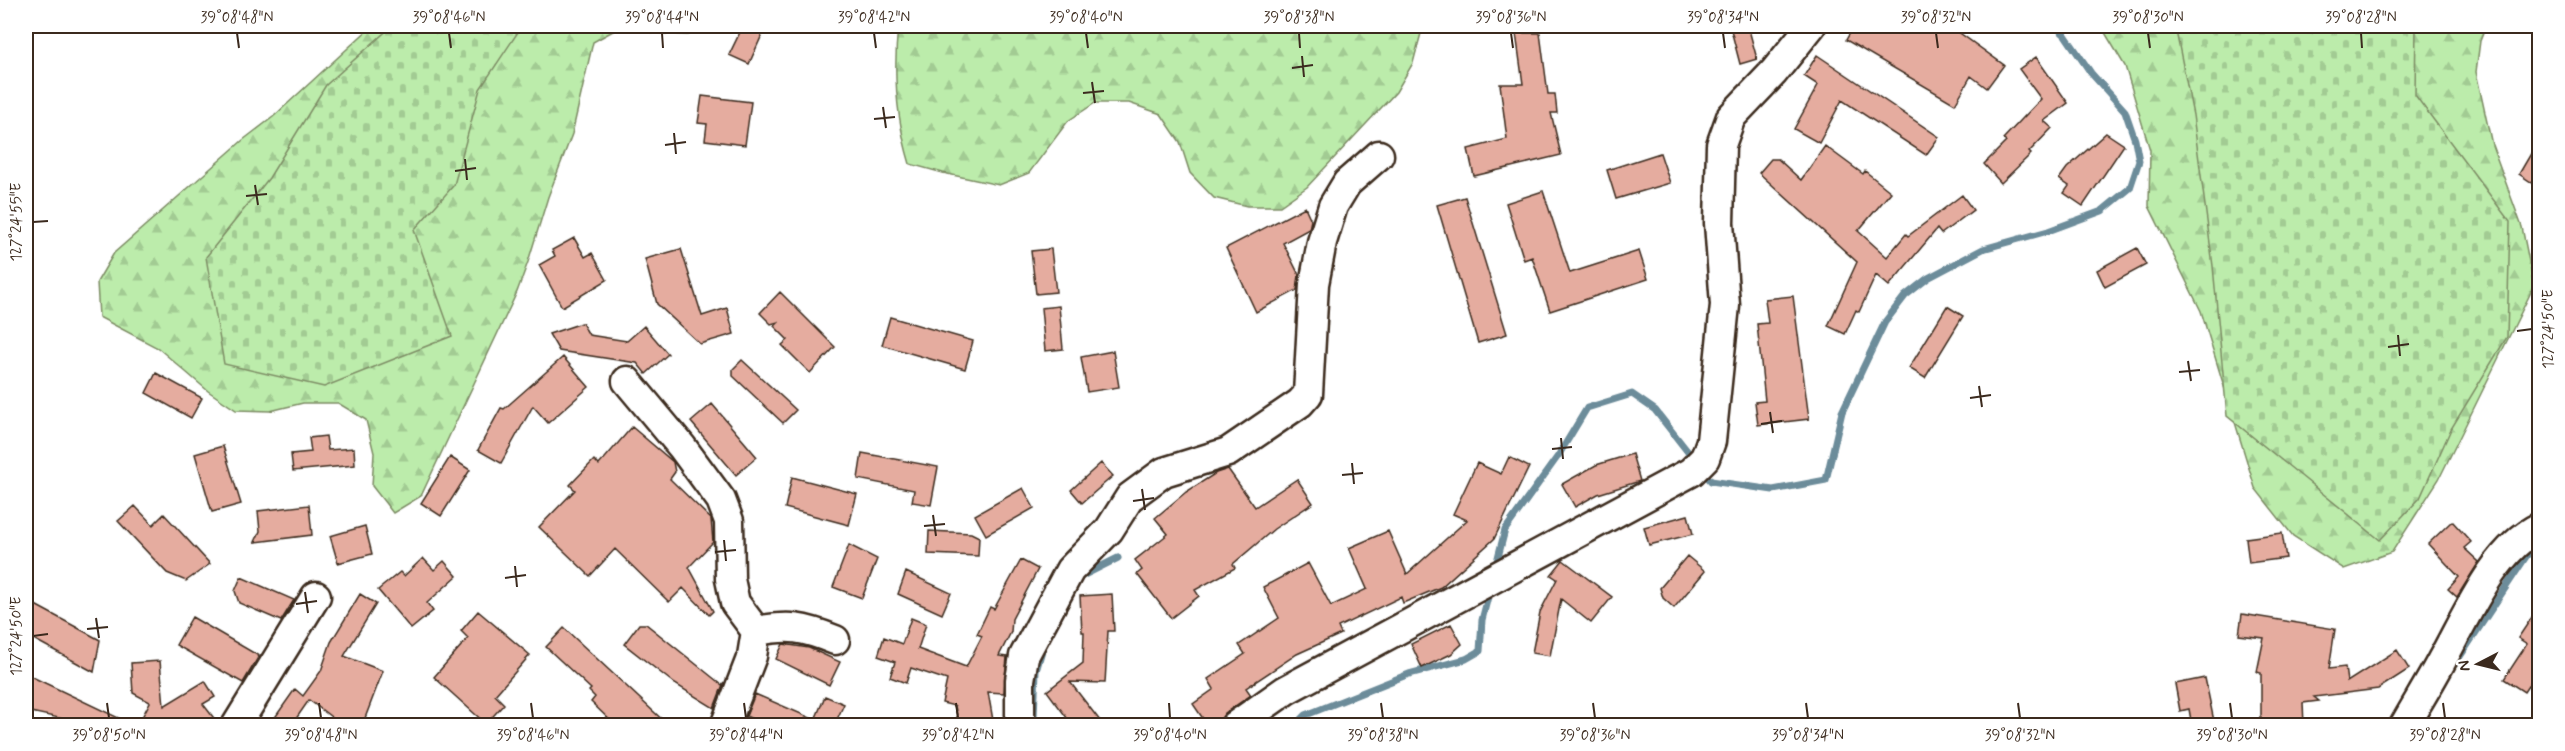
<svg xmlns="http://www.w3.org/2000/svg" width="2565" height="751" font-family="Mynerve,sans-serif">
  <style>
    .forest { fill: url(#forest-firs); stroke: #7c8b64; stroke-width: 1.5 }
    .cemetery { fill: url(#cemetery-stones); stroke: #7c8b64; stroke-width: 1.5 }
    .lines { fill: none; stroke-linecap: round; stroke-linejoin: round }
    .stream { stroke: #6c8c9a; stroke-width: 7 }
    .building { fill: #e5ac9f; stroke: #3b2a1e; stroke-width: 1.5 }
    .minor-casing { stroke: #3b2a1e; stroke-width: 33 }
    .minor { stroke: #fff; stroke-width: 28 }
    .ticks { fill: none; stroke: #3b2a1e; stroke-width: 2 }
    .neatline { fill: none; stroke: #3b2a1e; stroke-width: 2 }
    .ticks-label { font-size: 15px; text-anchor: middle; fill: #3b2a1e }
  </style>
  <defs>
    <pattern id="forest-firs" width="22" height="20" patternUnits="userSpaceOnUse" patternTransform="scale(1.5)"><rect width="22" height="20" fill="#bcecab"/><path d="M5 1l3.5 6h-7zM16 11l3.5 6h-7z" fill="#a2cb93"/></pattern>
    <pattern id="cemetery-stones" width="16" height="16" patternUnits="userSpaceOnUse" patternTransform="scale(1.5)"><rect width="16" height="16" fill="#bcecab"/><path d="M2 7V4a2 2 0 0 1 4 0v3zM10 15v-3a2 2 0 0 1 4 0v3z" fill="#a2cb93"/></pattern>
  </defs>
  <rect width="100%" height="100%" fill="#fff"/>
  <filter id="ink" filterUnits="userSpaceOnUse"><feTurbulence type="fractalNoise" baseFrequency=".0167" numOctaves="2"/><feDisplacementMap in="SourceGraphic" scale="12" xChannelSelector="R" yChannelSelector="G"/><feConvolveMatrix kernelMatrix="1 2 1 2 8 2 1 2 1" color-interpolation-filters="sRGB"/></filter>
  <g filter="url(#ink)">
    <path class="forest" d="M372,26H622L593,42L572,134L548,197L528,262L517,292L421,496L393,513L372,486L374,453L366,420L338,403H303L270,411L236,410L208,391L158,348L99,317L97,282L114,253L243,140L273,117Z
      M623,26H707L688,35L654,33Z
      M898,26H1423L1413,63L1396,92L1307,187L1280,206H1247L1214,198L1190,173L1180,142L1161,114L1129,103H1095L1068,121L1029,173L999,185L943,173L910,164C896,118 893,73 898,26Z
      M2101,26H2486L2480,41L2476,72L2492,145L2522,227L2534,286L2439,479L2392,552L2344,569L2293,536L2255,488L2201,311L2149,206L2150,150L2125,66Z"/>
    <path class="cemetery" d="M392,26H522L480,89L454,185L414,230L452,336L324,387L224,364L206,257L269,178L326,85Z
      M2175,26H2416L2415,95L2510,222L2507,337L2451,429L2420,498L2380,540L2227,416L2213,266L2193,115Z"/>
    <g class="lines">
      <path class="stream" d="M1702,470L1711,481L1773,490L1826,480L1842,412L1885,322L1905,296L1928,278L1983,249L2048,231L2102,211L2130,188L2139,161L2135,140L2125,111L2091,73L2065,35L2055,26
        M1495,569L1505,530L1558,456L1587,408L1632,394L1655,410L1695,461
        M1080,577L1118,558
        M2455,664L2527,555L2540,548
        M1034,716L1036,671L1043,647
        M1295,726L1306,715L1409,674L1466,659L1480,651L1482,620L1490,589"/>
    </g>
    <path class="building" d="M743,26H766L749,64L729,55Z
      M1730,26H1748L1757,59L1740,64Z
      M1854,26H1950L2004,65L1987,88L1971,76L1955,104L1846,40Z
      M1516,33H1540L1548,94H1555L1557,113H1551L1561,155L1474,176L1468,149L1507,139L1500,84H1523Z
      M1817,55L1939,137L1926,155L1842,100L1819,143L1794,129L1818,85L1804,76Z
      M2036,57L2068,103L2044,121L2052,128L2029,152L2031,154L2001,183L1984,164L2006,142L2003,139L2041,99L2019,69Z
      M702,96L751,102L745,145L705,140L707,124L698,123Z
      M2106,133L2124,145L2083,206L2064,193L2069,186L2059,179L2067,168Z
      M2540,138V188L2519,174Z
      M1825,146L1863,174L1865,171L1891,192L1858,231L1887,257L1906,234L1908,236L1962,195L1973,210L1941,234L1937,229L1889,286L1876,275L1859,312L1856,310L1845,334L1828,326L1857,262L1759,173L1771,159H1778L1801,180Z
      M1660,153L1670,183L1616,199L1607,170Z
      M1543,191L1570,273L1639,251L1648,279L1550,311L1532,257L1524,260L1506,203Z
      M1465,197L1507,334L1478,343L1437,205Z
      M1305,207L1311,220L1309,229L1283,243L1299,275L1297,290L1256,312L1226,248Z
      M574,238L585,257L592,253L607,280L562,307L539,265L555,256L552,250Z
      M2137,248L2146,265L2105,287L2097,270Z
      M681,249L702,316L727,308L734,334L700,344L657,304L645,259Z
      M1051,249L1056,292L1036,294L1031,251Z
      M780,292L835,347L810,373L782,345L788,340L774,326L778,322L771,324L760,313Z
      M1793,296L1809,419L1758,425L1755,402L1765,401L1757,324L1768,323L1765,299Z
      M1059,306L1063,349L1045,351L1041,308Z
      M1947,306L1963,316L1925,378L1909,368Z
      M890,317L973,341L965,369L882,345Z
      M582,323L589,335L627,341L644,326L668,354L646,374L637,363L559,351L549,334Z
      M1113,351L1119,387L1087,392L1081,357Z
      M563,357L589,387L548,423L533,406L501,463L478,450L501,408L504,409Z
      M742,360L796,410L783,423L733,376V369Z
      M156,373L202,398L191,418L146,393Z
      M712,404L757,457L736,475L691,422Z
      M632,427L673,462L675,472L670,479L711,519L713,542L689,567L713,611L709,615L683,588L669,602L615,549L590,576L539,527L575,490L570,485L594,460L599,465Z
      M326,436L328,450L354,448L355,465L293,471L291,454L311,452L309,438Z
      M223,446L241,504L212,512L195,454Z
      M862,453L938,467L931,505L912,502L914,490L858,479Z
      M1632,454L1640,481L1598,494L1575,507L1562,484L1596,465Z
      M450,457L470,470L441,516L421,503Z
      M1509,457L1529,467L1494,539L1441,587L1403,603L1401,597L1338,627L1341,634L1297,654L1246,688L1251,695L1225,713L1219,722L1215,726H1208L1193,704L1214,689L1208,679L1245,654L1239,645L1279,618L1263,587L1308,563L1331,606L1367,589L1349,548L1388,531L1407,574L1467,520L1453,514L1477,463L1501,474Z
      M1101,463L1113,476L1082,503L1071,490Z
      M1228,469L1255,507L1297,479L1313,503L1274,529L1233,564L1235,568L1195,590L1199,596L1171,618L1137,574L1142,570L1135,560L1168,534L1155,518L1186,492L1216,473Z
      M792,477L857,494L849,525L785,508Z
      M1023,488L1034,508L986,535L975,515Z
      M309,505L312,535L255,542L260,531L258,511Z
      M135,506L153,525L164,514L210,564L186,581L167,573L118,521Z
      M1688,515L1693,534L1649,545L1644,527Z
      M2452,521L2471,542L2464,548L2479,562L2457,597L2448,589L2459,577L2428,544Z
      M365,526L372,554L338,563L330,536Z
      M929,531L971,533L979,537L978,556L928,554Z
      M2282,533L2286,558L2249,563L2246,538Z
      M849,545L877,559L862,598L833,587Z
      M1687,556L1705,571L1674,608L1663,598L1660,588Z
      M423,558L434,570L444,561L457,576L427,603L433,611L411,629L378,590L400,572L404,576Z
      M1021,560L1038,569L1012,619L1011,632L999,656L1007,657L1004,693L988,692L994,726H959L955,706L942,703L947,680L911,668L906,683L890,677L895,662L878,656L884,637L902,644L911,618L926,624L918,649L966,667L982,636L977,634L990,607L994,609Z
      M1563,560L1612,597L1591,623L1561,599L1550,656L1532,653L1540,612L1557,579L1551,575Z
      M906,572L951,593L942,614L898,594Z
      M241,577L294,600L281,621L239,603L235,591Z
      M360,594L376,604L344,656L383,671L362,726H343L309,700L291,726H269L295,689L303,696L321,671L331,642Z
      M1112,594L1114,631H1108L1105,683L1070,682L1104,726H1073L1047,691L1083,663L1084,632H1082L1080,596Z
      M26,600L100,640L94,672L26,635Z
      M2540,605V668L2524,692L2504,679L2527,644L2518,638Z
      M478,611L530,655L495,695L504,704L486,724L434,677L468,638L461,631Z
      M2242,614L2335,629L2329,669L2345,667L2347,682L2397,650L2409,669L2378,689L2314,697L2319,701L2303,703L2304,725L2261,726V673L2257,672L2264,638L2239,635Z
      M192,617L259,656L243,683L176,645Z
      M639,624H646L722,685L724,682L714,708L675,684L624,644Z
      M1451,624L1462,644L1451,654L1422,668L1411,644Z
      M564,628L669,726H616L591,702L595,697L589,691L591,689L546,647Z
      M783,644L809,648L840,662L829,685L776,659Z
      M160,661L164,706L205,681L215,697L203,704L220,726H96L26,711V674L133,725L141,719L150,702L133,693L131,663Z
      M2205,678L2215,726H2192L2189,709L2180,711L2175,684Z
      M755,694L815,720L825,696L844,704L834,726H767L746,716Z"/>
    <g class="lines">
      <g class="minor-casing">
        <path id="minor" d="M627,381L682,447L721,500L729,521L730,579L735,603L756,631L752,656L725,726
          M756,631C790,625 803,627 835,640
          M236,726L316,596
          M1020,726V680L1024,656L1070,570L1109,530L1130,497L1164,472L1228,452L1300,403L1308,394L1314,284L1322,242L1333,206L1347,183L1379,155
          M1235,726L1286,690L1691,472L1705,458L1711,441L1725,305L1719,223L1721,145L1731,117L1774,72L1811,26
          M2404,726C2417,703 2431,681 2443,658C2466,617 2494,549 2540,527"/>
      </g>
      <use href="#minor" class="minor"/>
    </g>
  </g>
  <path class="ticks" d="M237,33L239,48M449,33L451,48M662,33L663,48M874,33L876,48M1086,33L1088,48M1299,33L1300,48M1511,33L1513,48M1723,33L1725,48M1936,33L1938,48M2148,33L2150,48M2361,33L2362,48M1302,56L1304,77M1292,68L1313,65M1092,82L1095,103M1083,93L1104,91M883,107L886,128M874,119L895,117M674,133L676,154M665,145L686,142M465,159L467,180M455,171L476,168M255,185L258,205M246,196L267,194M33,222L48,221M2517,331L2532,329M2398,335L2400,356M2388,347L2409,344M2188,361L2191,381M2179,372L2200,370M1979,386L1982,407M1970,398L1991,395M1770,412L1773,433M1761,424L1782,421M1561,438L1563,459M1552,449L1572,447M1352,463L1354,484M1342,475L1363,473M1142,489L1145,510M1133,501L1154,498M933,515L936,536M924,526L945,524M724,540L726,561M715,552L736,550M515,566L517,587M505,578L526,575M305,592L308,613M296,604L317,601M96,618L99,638M87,629L108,627M33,636L48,634M107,703L109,718M319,703L321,718M531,703L533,718M744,703L746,718M956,703L958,718M1169,703L1170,718M1381,703L1383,718M1593,703L1595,718M1806,703L1808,718M2018,703L2020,718M2230,703L2232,718M2443,703L2445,718"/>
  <rect width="2565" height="751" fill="none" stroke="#fff" stroke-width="66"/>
  <g transform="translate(2478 664) rotate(263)" stroke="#ffffff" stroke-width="4.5" paint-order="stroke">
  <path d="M0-4.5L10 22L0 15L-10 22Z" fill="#3b2a1e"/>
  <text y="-9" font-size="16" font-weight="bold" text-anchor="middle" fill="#3b2a1e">N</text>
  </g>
  <rect x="33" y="33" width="2499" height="685" class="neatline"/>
  <g class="ticks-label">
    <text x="237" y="22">39°08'48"N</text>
    <text x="449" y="22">39°08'46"N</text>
    <text x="662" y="22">39°08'44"N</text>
    <text x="874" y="22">39°08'42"N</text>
    <text x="1086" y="22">39°08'40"N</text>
    <text x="1299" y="22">39°08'38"N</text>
    <text x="1511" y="22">39°08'36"N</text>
    <text x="1723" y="22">39°08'34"N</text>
    <text x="1936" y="22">39°08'32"N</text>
    <text x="2148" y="22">39°08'30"N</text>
    <text x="2361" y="22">39°08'28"N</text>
    <text transform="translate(16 222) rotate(-90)" y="5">127°24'55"E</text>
    <text transform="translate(2548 329) rotate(-90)" y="5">127°24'50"E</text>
    <text transform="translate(16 636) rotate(-90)" y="5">127°24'50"E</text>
    <text x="109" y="740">39°08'50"N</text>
    <text x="321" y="740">39°08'48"N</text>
    <text x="533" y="740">39°08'46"N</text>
    <text x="746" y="740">39°08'44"N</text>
    <text x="958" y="740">39°08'42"N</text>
    <text x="1170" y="740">39°08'40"N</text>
    <text x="1383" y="740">39°08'38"N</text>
    <text x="1595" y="740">39°08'36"N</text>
    <text x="1808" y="740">39°08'34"N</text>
    <text x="2020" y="740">39°08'32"N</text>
    <text x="2232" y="740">39°08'30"N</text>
    <text x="2445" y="740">39°08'28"N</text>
  </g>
</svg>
